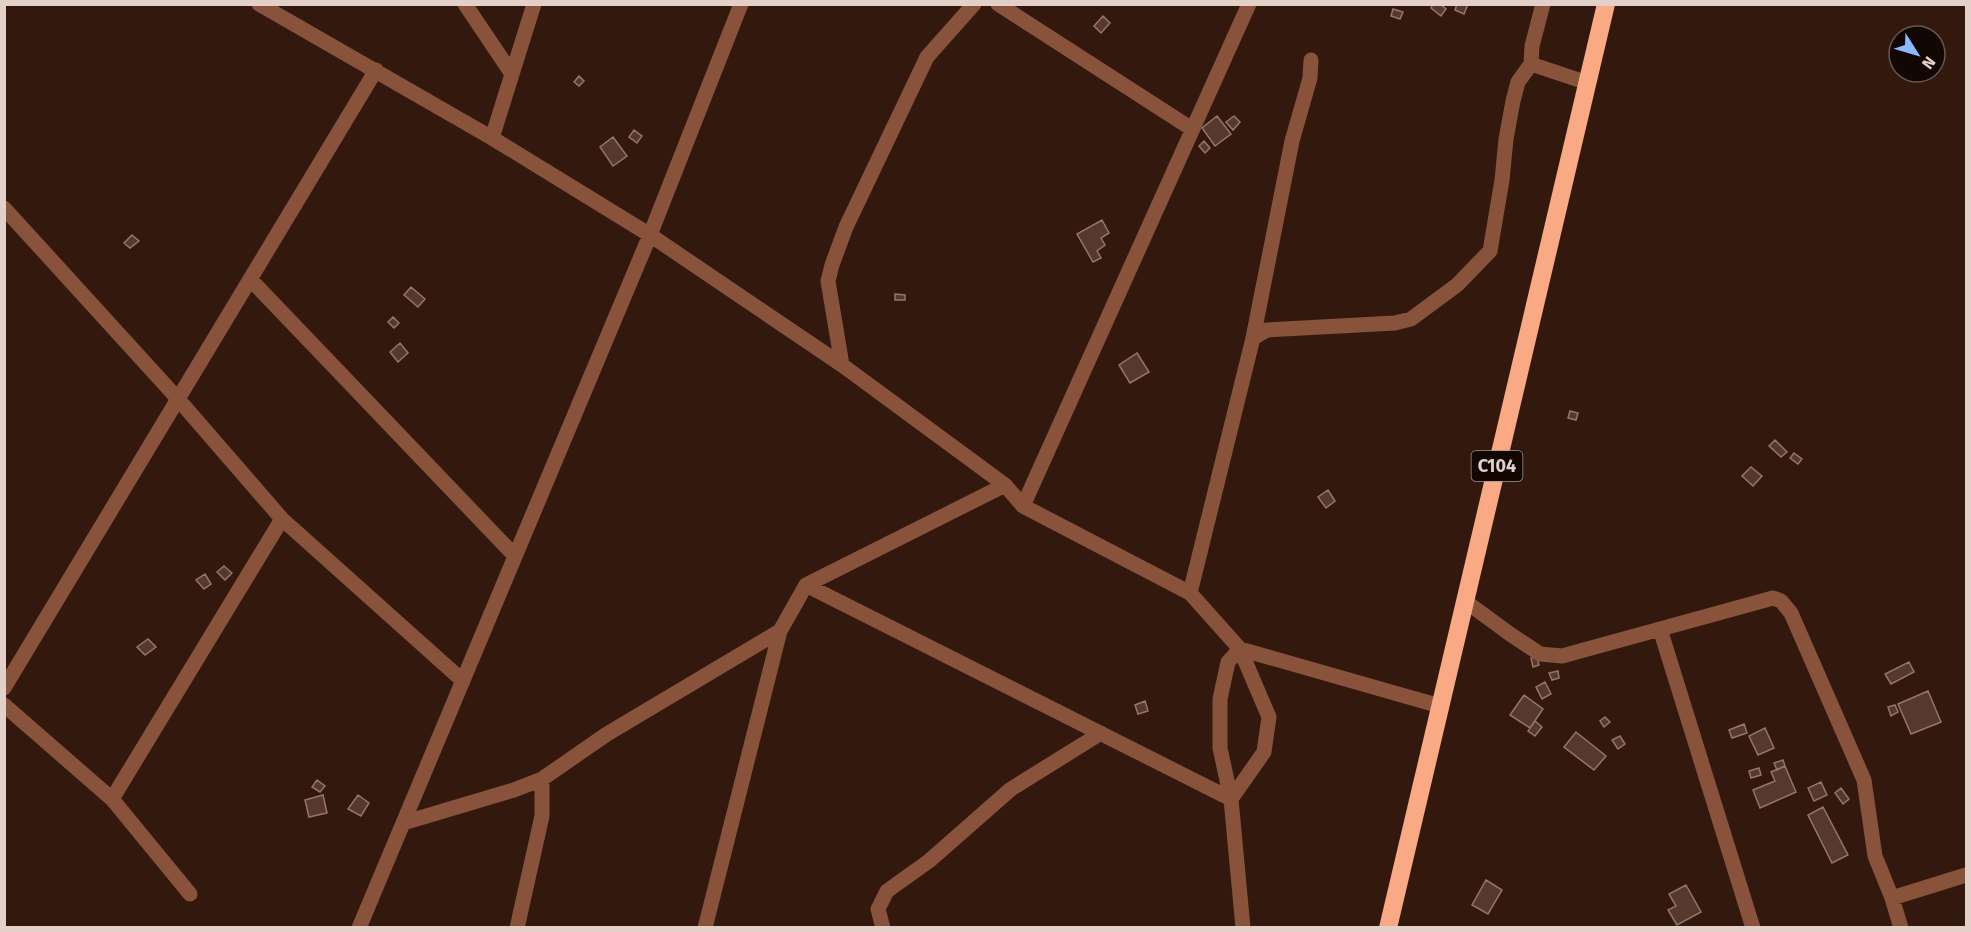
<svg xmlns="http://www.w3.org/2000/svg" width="1971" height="932" font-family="'Fira Sans',sans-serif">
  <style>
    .building { fill: #56392c; stroke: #977567; stroke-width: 1.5 }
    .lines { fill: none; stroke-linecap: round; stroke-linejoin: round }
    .minor { stroke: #89533b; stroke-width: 15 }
    .highway { stroke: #faa985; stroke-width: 18 }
    .labels { text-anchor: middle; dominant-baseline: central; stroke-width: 4.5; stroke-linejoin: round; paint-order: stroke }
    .shield { fill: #130704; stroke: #a5948d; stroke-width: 1.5 }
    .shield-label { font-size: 18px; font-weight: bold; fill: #e3d0c8 }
  </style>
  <rect width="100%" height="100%" fill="#33190d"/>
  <path class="building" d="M1433,4H1440L1446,9L1441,16L1431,8Z
    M1457,4H1468L1464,14L1455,10Z
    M1393,9L1403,12L1400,19L1391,16Z
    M1103,16L1110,23L1101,33L1094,26Z
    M579,76L584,81L579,86L574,82Z
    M1217,116L1231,134L1215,146L1202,128Z
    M1234,116L1240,122L1233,130L1226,122Z
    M634,130L642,136L637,143L629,137Z
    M613,137L627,156L613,166L600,147Z
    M1204,141L1210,148L1205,153L1199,146Z
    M1102,220L1109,233L1101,238L1105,245L1097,251L1101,258L1093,262L1077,234Z
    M132,235L139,241L130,248L124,243Z
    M411,287L425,299L418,307L404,295Z
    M895,294L905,295V300H895Z
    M393,317L399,323L394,328L388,322Z
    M400,343L408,353L398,362L390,352Z
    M1137,353L1149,372L1130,383L1119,365Z
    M1570,411L1578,413L1576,420L1568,418Z
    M1775,440L1787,452L1781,457L1769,446Z
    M1794,453L1802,459L1798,464L1790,458Z
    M1751,467L1762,476L1753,486L1742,476Z
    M1328,490L1335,501L1326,508L1318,497Z
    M224,566L232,573L225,580L217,572Z
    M205,574L211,584L204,589L196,580Z
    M148,639L156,647L145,655L137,647Z
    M1537,657L1539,665L1533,667L1531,658Z
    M1909,662L1914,672L1891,684L1885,674Z
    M1558,671L1559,678L1552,680L1549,673Z
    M1545,682L1551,694L1542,699L1536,687Z
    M1928,691L1941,722L1911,734L1898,704Z
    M1524,695L1543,709L1530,728L1510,715Z
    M1145,701L1148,711L1138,714L1135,705Z
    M1895,705L1898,712L1891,716L1888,707Z
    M1605,717L1610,722L1604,727L1600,721Z
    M1535,721L1542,727L1535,736L1528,731Z
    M1744,724L1747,733L1732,738L1729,730Z
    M1765,728L1774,748L1758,755L1749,736Z
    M1576,732L1606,756L1594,770L1564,747Z
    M1620,736L1625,744L1618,749L1612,740Z
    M1783,760L1785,766L1777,770L1774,763Z
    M1785,766L1796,792L1760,808L1753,790L1775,781L1771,772Z
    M1759,768L1761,775L1751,778L1749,771Z
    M317,780L325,786L320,792L312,787Z
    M1821,782L1827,795L1814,801L1808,788Z
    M1841,788L1849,799L1843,804L1835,793Z
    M323,795L327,813L309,817L305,800Z
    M358,795L369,803L361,816L348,809Z
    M1823,807L1848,855L1832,863L1808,815Z
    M1486,880L1502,890L1488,914L1472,905Z
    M1686,885L1701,912L1677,925L1668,910L1676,906L1669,894Z"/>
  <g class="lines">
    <path class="minor" d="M259,4L492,138L650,235L842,365L1005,485L1023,506L1190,593L1240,649L1269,717L1264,752L1231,799
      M465,4L512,74
      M998,4L1192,129
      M1543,4L1532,46L1531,64L1588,83
      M492,138L534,4
      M4,208L178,399L282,519L463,681
      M250,279L515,556
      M1253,338L1292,141L1310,78L1311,60
      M842,365L828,281L832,265L846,227L927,57L974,4
      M1023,506L1249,4
      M806,585L1231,799L1243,928
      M1190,593L1253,338L1267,330L1395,323L1411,319L1457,285L1490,251L1502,180L1506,139L1513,101L1518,82L1531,64
      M1465,601L1510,634L1540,654L1562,656L1773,598L1781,601L1791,613L1864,780L1875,856L1892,898L1901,928
      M1660,629L1753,928
      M4,688L376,70
      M4,705L112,799L190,894
      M112,799L282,519
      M1231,799L1220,748V699L1228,662L1240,649L1440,706
      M403,823L514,790L542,779L607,734L780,631
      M1892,898L1966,875
      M359,928L650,235L741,4
      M517,928L542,816V779
      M705,928L780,631L806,585L1005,485
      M883,928L878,909L887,891L929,861L1011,789L1101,733"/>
    <path class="highway" d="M1388,928L1606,4"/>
  </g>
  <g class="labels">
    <rect class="shield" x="1471.5" y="451" width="51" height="30" rx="4.5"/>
    <g class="shield-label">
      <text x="1497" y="466">C104</text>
    </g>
  </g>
  <rect width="1971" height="932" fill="none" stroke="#e3d0c8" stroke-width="12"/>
  <g transform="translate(1917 54) rotate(127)"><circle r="28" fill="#130704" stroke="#665752" stroke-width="1.5"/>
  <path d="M0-4.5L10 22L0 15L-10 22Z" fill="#87bbfc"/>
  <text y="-9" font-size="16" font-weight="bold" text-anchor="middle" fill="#e3d0c8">N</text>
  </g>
</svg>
